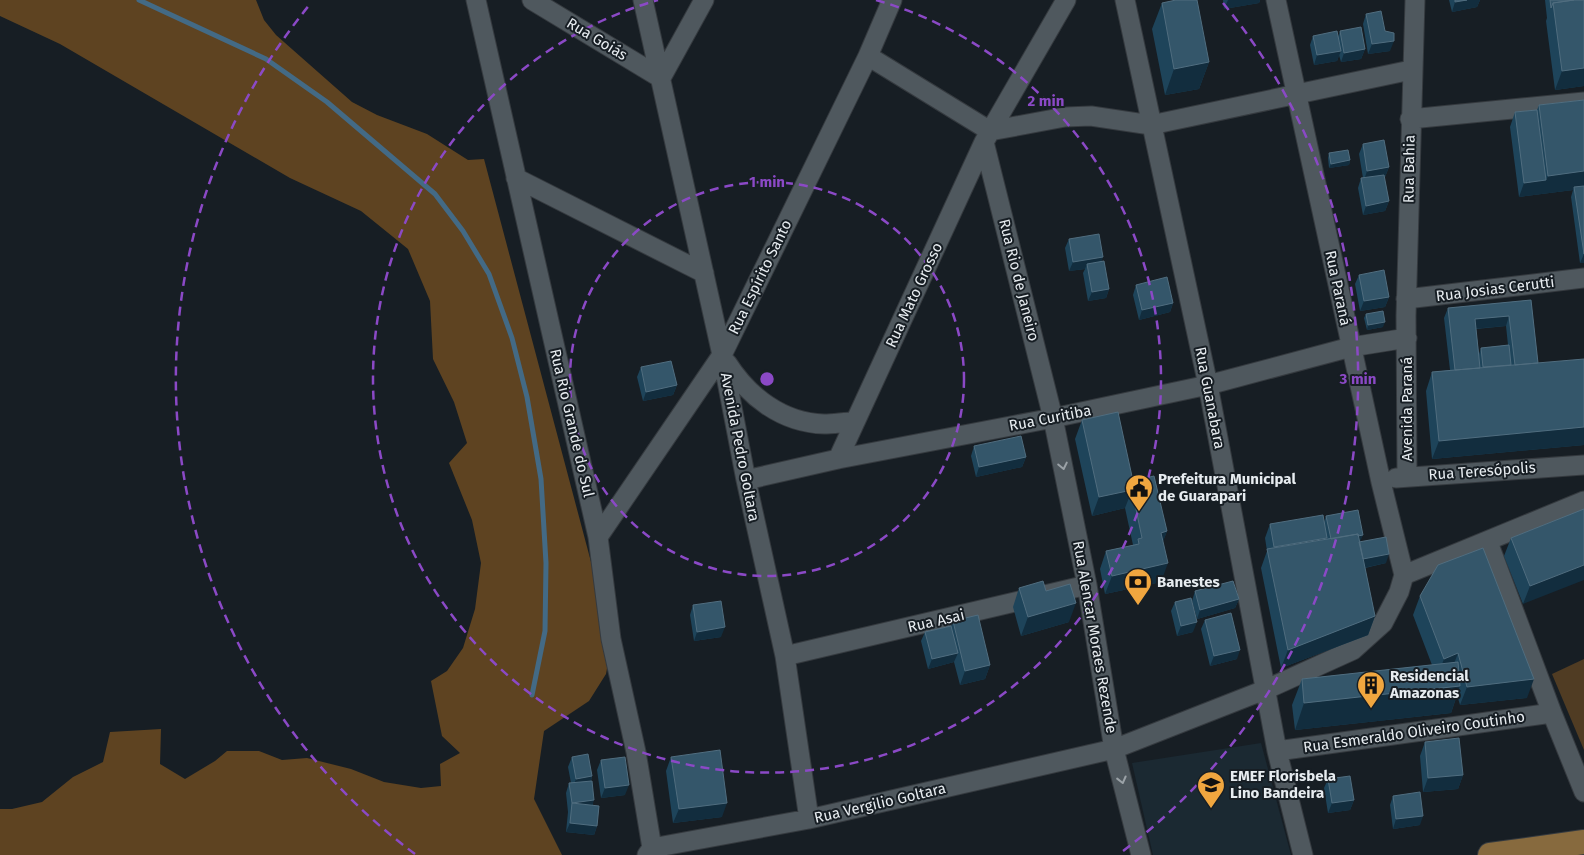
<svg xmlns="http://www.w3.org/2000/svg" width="1584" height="855" font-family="'Fira Sans',sans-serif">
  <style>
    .built { fill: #1b2932 }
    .green { fill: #503c23 }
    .forest { fill: #5e4321 }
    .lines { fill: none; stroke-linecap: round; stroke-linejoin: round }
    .stream { stroke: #436a85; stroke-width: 5 }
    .minor-casing { stroke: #353a3f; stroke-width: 21 }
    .major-casing { stroke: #353a3f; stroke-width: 26 }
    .minor { stroke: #4f585e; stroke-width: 19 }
    .major { stroke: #876a3e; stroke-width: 24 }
    .wall { fill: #1e445a; fill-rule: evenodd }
    .shaded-wall { fill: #122d3e }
    .building { fill: #34566a; stroke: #506d7f }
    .oneway { stroke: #9ba2a7 }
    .ring { fill: none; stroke: #8b49c6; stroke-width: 2.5; stroke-dasharray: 9 6 }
    .labels { text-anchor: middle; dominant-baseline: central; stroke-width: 4; stroke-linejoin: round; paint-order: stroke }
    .street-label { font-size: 15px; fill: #e7ecf0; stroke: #171e24 }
    .poi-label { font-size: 15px; font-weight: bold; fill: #e7ecf0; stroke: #171e24; text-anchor: start }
    .centre { fill: #8b49c6; stroke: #171e24; stroke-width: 2.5 }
    .ring-label { font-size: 15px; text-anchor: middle; font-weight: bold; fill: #8b49c6; stroke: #171e24; stroke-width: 4; stroke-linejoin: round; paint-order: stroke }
  </style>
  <rect width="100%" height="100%" fill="#171e24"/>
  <path class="built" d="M1261,743L1291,855H1153L1132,763Z"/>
  <path class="green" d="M1584,659V750L1552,674Z"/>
  <path class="forest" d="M0,0H256L264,20L276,35L352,102L377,115L427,134L468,160L484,159L612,641L606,674L589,701L544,731L534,799L562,855H0V809H12L42,802L73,777L103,762L110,732L161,729L160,764L185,779L215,761L227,751H259L282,760L307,758L351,769L384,782L421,788L441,786L440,764L460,753L442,736L431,681L447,671L463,648L475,609L481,563L472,520L449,463L467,443L454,402L433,359L430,301L408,249L361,211L290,178L60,44L0,16Z"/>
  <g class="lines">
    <path class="stream" d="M139,0L266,59L327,102L435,194L463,231L489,274L512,338L527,397L541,479L546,563L545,631L532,695"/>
    <g class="minor-casing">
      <path id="minor" d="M476,0L598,537L611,639L636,752L652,848
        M532,0L661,78
        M643,0L722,355L746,480L785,656L809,819
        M1125,0L1208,385L1277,751L1303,855
        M1276,0L1381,482L1404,575
        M868,56L990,131L1065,117L1091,116L1151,125L1411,70
        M661,78L704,0
        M1410,119L1584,102
        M984,142L1053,418L1087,585L1114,749L1141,855
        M516,178L704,273
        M1406,299L1584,278
        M727,363C748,396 782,423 824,424C834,424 845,422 855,422
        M838,459L984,142L1066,0
        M1407,476L1406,316L1415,0
        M1396,478L1584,465
        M746,480L838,459L1053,418L1208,385L1351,347L1407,338
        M598,537L722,355L868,56L892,0
        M1488,542L1552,713L1584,792
        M1404,575L1584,501
        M785,656L1087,585
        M1277,751L1552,713
        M647,855L652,848L809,819L1114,749L1267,689L1353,650L1383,623L1399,592L1404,575"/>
    </g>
    <g class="major-casing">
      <path id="major" d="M1490,855L1584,842"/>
    </g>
    <use href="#minor" class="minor"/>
    <use href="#major" class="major"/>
  </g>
  <path class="wall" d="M1223,0H1260L1259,3L1224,9Z
    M1449,0H1480L1477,7L1452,12Z
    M1545,0H1584V86L1555,90L1546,21L1547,18Z
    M1162,3L1209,62L1199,89L1165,95L1152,29Z
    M1366,14L1385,31L1390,51L1368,54L1363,24Z
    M1340,31L1365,49L1361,59L1341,62L1339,55L1337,61L1314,65L1310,45L1313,36L1338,37Z
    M1584,100V263H1580L1571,197L1573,190L1519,197L1510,127L1515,112L1537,110L1539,105Z
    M1363,144L1389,167L1385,177H1384L1389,201L1385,211L1363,215L1358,188L1361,178H1363L1359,154Z
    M1329,153L1350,160L1349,165L1329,168L1328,158Z
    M1069,239L1102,261L1109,289L1106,298L1088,301L1083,273L1085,269L1069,271L1065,248Z
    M1359,275L1389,297L1385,307L1360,311L1355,284Z
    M1136,285L1173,303L1170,312L1139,320L1133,295Z
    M1531,300L1538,363L1584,445L1432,459L1426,391L1432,372L1450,370L1444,318L1448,308ZM1506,326L1508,345L1481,348L1479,354L1476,329Z
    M1366,314L1383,327L1367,330L1364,318Z
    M641,367L677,385L673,395L643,401L637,377Z
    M1082,420L1133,481L1167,531L1163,541L1161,582L1105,594L1100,569L1106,551L1133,545L1125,508L1092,516L1075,439Z
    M974,446L1026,457L1022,467L976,477L971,456Z
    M1584,510L1523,604L1504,556L1511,538Z
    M1326,516L1360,542L1386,563L1365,568L1375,616L1368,635L1281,668L1261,568L1267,551L1265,538L1270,524L1324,522Z
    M1019,588L1046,591L1069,622L1021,636L1013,607Z
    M1195,591L1239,599L1235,608L1197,619L1192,601Z
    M1420,596L1527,698L1460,705L1457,695L1451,713L1295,730L1292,705L1302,679L1432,665L1413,615Z
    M1175,602L1193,632L1177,636L1171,611Z
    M693,605L721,637L694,641L690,615Z
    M1205,620L1237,659L1210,666L1201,629Z
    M953,621L990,665L985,679L960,685L954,662L928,669L921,641L925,632L951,626Z
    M1425,742L1463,775L1458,789L1423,792L1420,756Z
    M572,757L592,776L591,781L593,805L597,826L594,835L566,832L568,812L566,793L569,783H571L568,767Z
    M671,757L722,817L673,823L666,771Z
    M601,760L625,795L601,798L597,770Z
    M1328,779L1354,800L1350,810L1328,813L1324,788Z
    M1393,796L1420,825L1393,829L1390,805Z"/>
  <path class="shaded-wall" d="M1228,0H1260L1259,3L1224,9Z
    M1467,0H1480L1477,7L1452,12L1455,2Z
    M1394,41L1390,51L1368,54L1372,44Z
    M1365,49L1361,59L1341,62L1344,53Z
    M1341,51L1337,61L1314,65L1317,55Z
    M1209,62L1199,89L1165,95L1174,69Z
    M1584,68V86L1555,90L1562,71Z
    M1350,160L1349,165L1329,168L1331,164Z
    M1389,167L1385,177L1364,180L1367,171Z
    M1584,171V189L1574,187L1573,190L1519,197L1524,183L1546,180L1548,176Z
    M1389,201L1385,211L1363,215L1366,206Z
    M1584,254V263H1580Z
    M1103,257L1100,266L1087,264L1085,269L1069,271L1073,262Z
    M1109,289L1106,298L1088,301L1092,292Z
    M1389,297L1385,307L1360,311L1364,301Z
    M1173,303L1170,312L1139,320L1142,310Z
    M1509,316L1506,326L1471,329L1475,319Z
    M1385,322L1383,327L1367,330L1368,325Z
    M677,385L673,395L643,401L646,392Z
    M1584,427V445L1432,459L1439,441Z
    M1026,457L1022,467L976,477L979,467Z
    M1132,490L1125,508L1092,516L1099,497Z
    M1167,531L1160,550L1161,533Z
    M1363,535L1359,544L1332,541Z
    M1327,538L1322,552L1270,560L1274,547Z
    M1389,554L1386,563L1354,570L1358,560Z
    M1168,563L1161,582L1105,594L1112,576Z
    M1584,565V580L1523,604L1530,586Z
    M1239,599L1235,608L1197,619L1200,610Z
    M1076,603L1069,622L1021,636L1028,617Z
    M1375,616L1368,635L1281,668L1288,650Z
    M1197,622L1193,632L1177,636L1181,626Z
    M725,627L721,637L694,641L697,632Z
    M1240,650L1237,659L1210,666L1214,656Z
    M958,653L954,662L928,669L932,659Z
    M1458,653L1451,672L1437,677L1444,659Z
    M990,665L985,679L960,685L965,671Z
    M1534,679L1527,698L1460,705L1467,687Z
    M1460,686L1451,713L1295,730L1304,703Z
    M1463,775L1458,789L1423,792L1428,778Z
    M592,776L589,786L572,789L576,779Z
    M629,785L625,795L601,798L605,788Z
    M594,800L591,810L572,803L568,812L572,803Z
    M1354,800L1350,810L1328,813L1332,803Z
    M727,803L722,817L673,823L679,809Z
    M1423,816L1420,825L1393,829L1396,819Z
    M570,823L597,826L594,835L566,832Z"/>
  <path class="building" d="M1176,0H1197L1209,62L1174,69L1162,3Z
    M1455,0H1467L1455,2Z
    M1550,0H1574L1553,3L1551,8Z
    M1574,0H1584V68L1562,71L1553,3Z
    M1381,11L1385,31L1394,33V41L1372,44L1366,14Z
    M1361,27L1365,49L1344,53L1340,31Z
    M1337,31L1341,51L1317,55L1313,36Z
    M1584,100V171L1548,176L1539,105Z
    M1537,110L1546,180L1524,183L1515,112Z
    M1384,140L1389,167L1367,171L1363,144Z
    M1348,150L1350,160L1331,164L1329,153Z
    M1384,175L1389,201L1366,206L1361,178Z
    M1584,186V254L1574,187Z
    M1099,234L1103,257L1073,262L1069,239Z
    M1104,261L1109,289L1092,292L1087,264Z
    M1384,270L1389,297L1364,301L1359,275Z
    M1167,277L1173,303L1142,310L1136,285Z
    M1531,300L1538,363L1515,365L1509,316L1475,319L1480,368L1455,370L1448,308Z
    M1383,311L1385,322L1368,325L1366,314Z
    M1509,345L1511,365L1483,367L1481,348Z
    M1584,359V427L1439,441L1432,372Z
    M671,361L677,385L646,392L641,367Z
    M1118,412L1133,481L1154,476L1167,531L1161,533L1168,563L1112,576L1106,551L1139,544L1138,539L1142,538L1132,490L1099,497L1082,420Z
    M1021,436L1026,457L979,467L974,446Z
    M1584,509V565L1530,586L1511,538Z
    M1358,510L1363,535L1358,536V534L1331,539L1326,516Z
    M1323,515L1327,538L1274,547L1270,524Z
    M1358,534L1375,616L1288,650L1267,549Z
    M1386,537L1389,554L1363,559L1359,542Z
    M1483,548L1534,679L1467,687L1458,653L1444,659L1420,596L1438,565Z
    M1043,581L1046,591L1070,584L1076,603L1028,617L1019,588Z
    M1233,581L1239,599L1200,610L1195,591Z
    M1191,598L1197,622L1181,626L1175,602Z
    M721,601L725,627L697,632L693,605Z
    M1231,613L1240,650L1214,656L1205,620Z
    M978,615L990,665L965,671L953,621Z
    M951,626L958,653L932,659L925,632Z
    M1458,662L1460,686L1304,703L1302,679Z
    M1459,738L1463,775L1428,778L1425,742Z
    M720,750L727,803L679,809L671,757Z
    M588,754L592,776L576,779L572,757Z
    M625,757L629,785L605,788L601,760Z
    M1350,776L1354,800L1332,803L1328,779Z
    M592,781L594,800L572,803L569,783Z
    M1420,792L1423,816L1396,819L1393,796Z
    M572,803L599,806L597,826L570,823Z"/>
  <defs><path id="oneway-chevron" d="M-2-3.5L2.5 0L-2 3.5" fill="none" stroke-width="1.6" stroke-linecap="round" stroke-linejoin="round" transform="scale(1.25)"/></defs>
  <g class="oneway">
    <use href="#oneway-chevron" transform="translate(1063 466) rotate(78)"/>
    <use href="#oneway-chevron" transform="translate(1122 780) rotate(76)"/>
  </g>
  <g class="ring">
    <circle cx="767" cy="379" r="197"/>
    <path d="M876 0A394 394 0 1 1 658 0"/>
    <path d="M415 854A591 591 0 0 1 311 3M1223 3A591 591 0 0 1 1119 854"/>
  </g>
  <defs>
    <g id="civic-pin" transform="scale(1.4375)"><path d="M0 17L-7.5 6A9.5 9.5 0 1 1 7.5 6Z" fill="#f0a63f" stroke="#171e24"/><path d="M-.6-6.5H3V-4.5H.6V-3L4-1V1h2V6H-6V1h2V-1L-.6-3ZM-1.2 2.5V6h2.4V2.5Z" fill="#111"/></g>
    <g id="bank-pin" transform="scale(1.4375)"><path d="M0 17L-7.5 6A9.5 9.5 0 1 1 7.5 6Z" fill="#f0a63f" stroke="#171e24"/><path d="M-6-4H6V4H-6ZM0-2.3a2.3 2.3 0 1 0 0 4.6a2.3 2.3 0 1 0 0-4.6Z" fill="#111"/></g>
    <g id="building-pin" transform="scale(1.4375)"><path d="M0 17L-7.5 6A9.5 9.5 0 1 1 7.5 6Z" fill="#f0a63f" stroke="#171e24"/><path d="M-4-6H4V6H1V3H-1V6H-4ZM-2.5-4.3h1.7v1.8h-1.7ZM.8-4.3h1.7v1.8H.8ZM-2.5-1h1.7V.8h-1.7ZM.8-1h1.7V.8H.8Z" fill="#111"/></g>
    <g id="school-pin" transform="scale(1.4375)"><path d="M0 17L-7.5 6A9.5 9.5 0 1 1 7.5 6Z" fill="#f0a63f" stroke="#171e24"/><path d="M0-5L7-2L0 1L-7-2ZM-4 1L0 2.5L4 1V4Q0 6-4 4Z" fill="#111"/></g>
  </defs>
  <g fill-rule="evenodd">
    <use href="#civic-pin" x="1139" y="488"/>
    <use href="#bank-pin" x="1138" y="582"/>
    <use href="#building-pin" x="1371" y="685"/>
    <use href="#school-pin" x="1211" y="785"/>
  </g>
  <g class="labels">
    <g class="street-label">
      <text transform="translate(597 39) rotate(31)">Rua Goiás</text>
      <text transform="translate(1409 169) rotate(-89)">Rua Bahia</text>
      <text transform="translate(760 277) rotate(-64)">Rua Espírito Santo</text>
      <text transform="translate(1019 280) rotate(76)">Rua Rio de Janeiro</text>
      <text transform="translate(1338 288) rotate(78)">Rua Paraná</text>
      <text transform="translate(1495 289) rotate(-7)">Rua Josias Cerutti</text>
      <text transform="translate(914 295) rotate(-65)">Rua Mato Grosso</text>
      <text transform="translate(1210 398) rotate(79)">Rua Guanabara</text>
      <text transform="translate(1407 409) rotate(-90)">Avenida Paraná</text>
      <text transform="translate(1050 418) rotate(-11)">Rua Curitiba</text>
      <text transform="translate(572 423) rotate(77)">Rua Rio Grande do Sul</text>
      <text transform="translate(740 447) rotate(79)">Avenida Pedro Goltara</text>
      <text transform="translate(1482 471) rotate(-4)">Rua Teresópolis</text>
      <text transform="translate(936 621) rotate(-13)">Rua Asai</text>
      <text transform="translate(1095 637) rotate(80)">Rua Alencar Moraes Rezende</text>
      <text transform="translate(1414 732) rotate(-8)">Rua Esmeraldo Oliveiro Coutinho</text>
      <text transform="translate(880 803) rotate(-13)">Rua Vergilio Goltara</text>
    </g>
    <g class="poi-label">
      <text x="1158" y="479">Prefeitura Municipal<tspan x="1158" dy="17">de Guarapari</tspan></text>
      <text x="1157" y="582">Banestes</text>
      <text x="1390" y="676">Residencial<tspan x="1390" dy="17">Amazonas</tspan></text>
      <text x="1230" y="776">EMEF Florisbela<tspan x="1230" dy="17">Lino Bandeira</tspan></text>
    </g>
  </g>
  <circle cx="767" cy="379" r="8" class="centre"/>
  <g class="ring-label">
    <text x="1046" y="106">2 min</text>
    <text x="767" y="187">1 min</text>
    <text x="1358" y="384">3 min</text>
  </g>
</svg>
